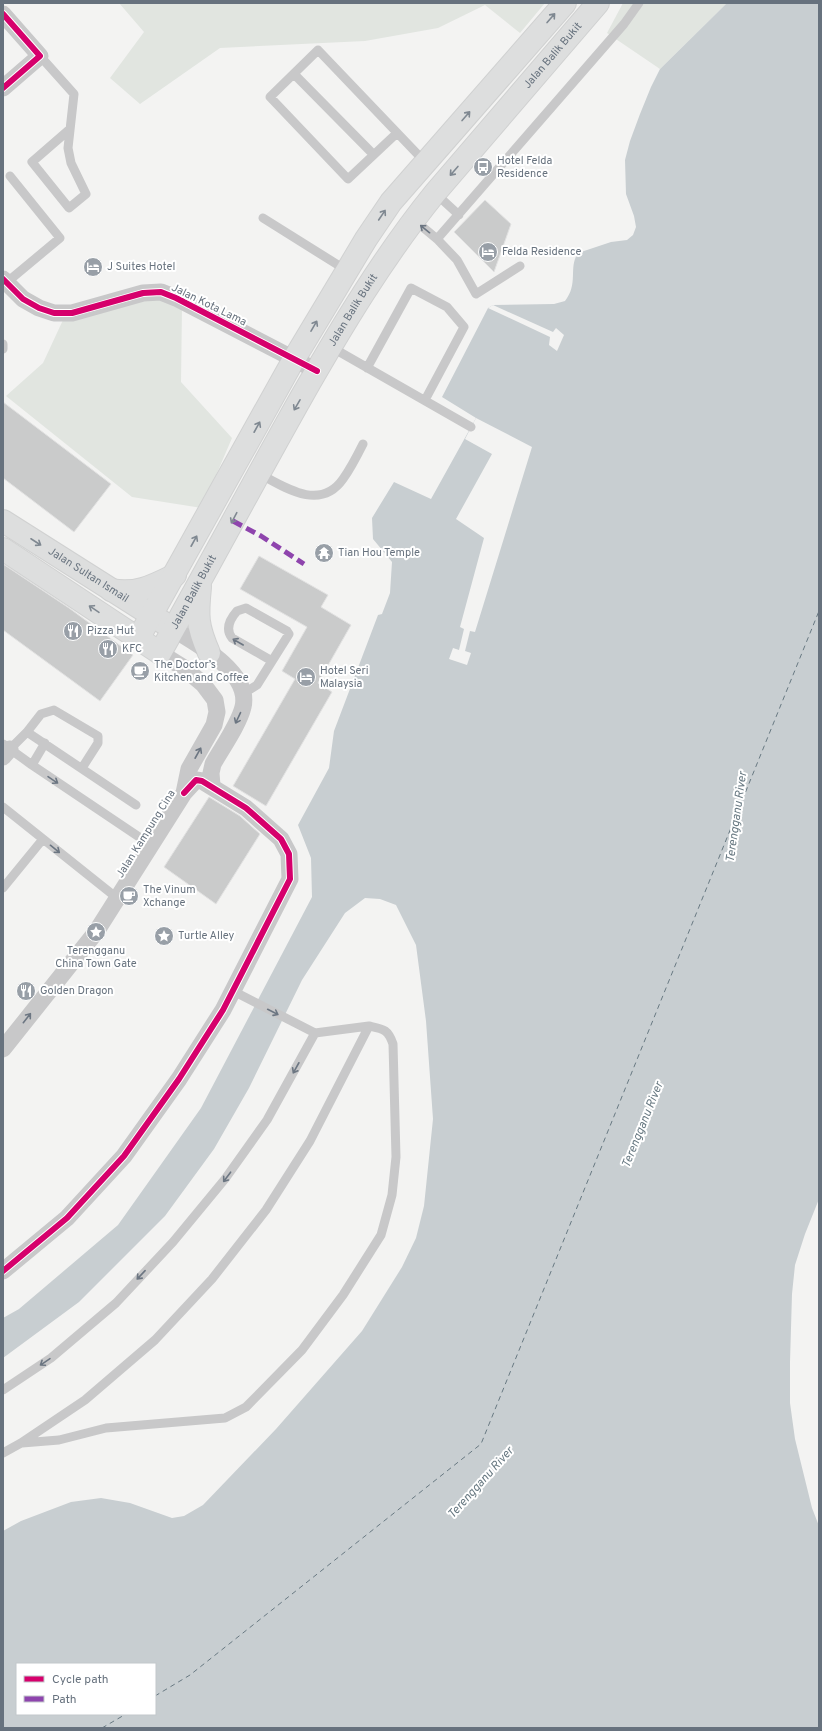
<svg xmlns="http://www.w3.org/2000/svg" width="822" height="1731" font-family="Overpass,sans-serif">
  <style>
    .green { fill: #e1e5e0 }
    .water { fill: #c8ced1; fill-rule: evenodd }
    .pier { fill: #f3f3f2 }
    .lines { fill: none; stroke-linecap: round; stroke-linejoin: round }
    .ferry { stroke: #687982; stroke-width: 1; stroke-dasharray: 5 4; stroke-linecap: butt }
    .building { fill: #cacbcb; stroke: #e2e2e2 }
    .secondary-casing { stroke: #d0d1d1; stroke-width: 24 }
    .service { stroke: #c8c8c9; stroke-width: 9 }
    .minor { stroke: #c8c8c9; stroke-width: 17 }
    .secondary { stroke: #dddede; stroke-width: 22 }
    .quiet { stroke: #8e44ad; stroke-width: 5; stroke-dasharray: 10 5; stroke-linecap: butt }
    .cycleway-casing { stroke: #fff; stroke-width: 8 }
    .cycleway { stroke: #d6006c; stroke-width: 6 }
    .oneway { stroke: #7f8891 }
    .oneway2 { stroke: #6c7682 }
    .labels { text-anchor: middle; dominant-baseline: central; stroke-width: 4; stroke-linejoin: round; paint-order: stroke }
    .street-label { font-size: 11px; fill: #67727e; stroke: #fff }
    .poi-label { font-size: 11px; fill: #67727e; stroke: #fff; text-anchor: start }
    .water-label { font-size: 12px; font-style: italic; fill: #687982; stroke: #fff }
  </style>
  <rect width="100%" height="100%" fill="#f3f3f2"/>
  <path class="green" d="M119,3H545L520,33L485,5L438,28L365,41L220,48L140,104L110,78L144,32Z
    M623,3H727L660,69L607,33Z
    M152,297L182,307L181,382L232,438L202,508L132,497L6,396L43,363L63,320Z"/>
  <path class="water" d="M727,3H819V1199L805,1234L795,1265L792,1294L790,1362V1403L795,1439L812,1508L819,1526V1728H3V1531L21,1521L71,1502L101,1498L130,1503L172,1518L184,1516L203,1505L276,1429L362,1331L402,1267L416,1238L424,1206L433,1119L426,1021L416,945L396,905L380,899L365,898L345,913L302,980L249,1088L214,1149L165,1216L79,1302L3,1358V1318L19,1309L118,1225L201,1108L312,897L311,858L298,825L329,768L334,731L378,615L382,614L390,593L392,562L373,539L372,518L394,482L431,499L476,418L442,397L488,308L493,305L554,304L565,301C579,283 568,268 578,253L611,242L627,240L633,235L636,227L634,216L626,194L625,160L630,141L640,114L651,87L660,69ZM17,1664H155V1714H17Z"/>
  <path class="pier" d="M493,305L553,332L556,328L564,335L557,351L549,345L550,337L488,308Z
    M476,418L532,447L475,632L470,631L465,651L471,653L467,665L449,659L453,648L459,650L464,629L460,627L484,538L456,519L492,454L465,439Z"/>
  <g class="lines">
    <path class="ferry" d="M155,1696L190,1675L481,1444L819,611
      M102,1728L126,1714"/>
  </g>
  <path class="building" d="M485,200L511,224L494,272L454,232Z
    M3,402L111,484L74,532L3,478Z
    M259,556L328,595L321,607L351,625L318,683L332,692L266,806L233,786L295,679L282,671L307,627L240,589Z
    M3,564L69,608L133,655L100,701L3,630Z
    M209,797L240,816L260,834L216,904L164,867Z"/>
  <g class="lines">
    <g class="secondary-casing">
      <g id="secondary">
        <path id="s1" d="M3,521L164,623"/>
        <path id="s2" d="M3,549L160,653C208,568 254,481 302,396C342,326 384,256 435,193L598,3"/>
        <path d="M200,587C197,616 197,626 209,653"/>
        <path d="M111,590C136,595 153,586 175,575"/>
        <path d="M138,639L294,359L366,239L391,202L565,3"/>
      </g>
    </g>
    <path class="service" d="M40,56L74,94L68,148L71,163L86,194L69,208L32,162L70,129
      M294,74L373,154
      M397,133L348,179L270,97L318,50L425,162
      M435,193L459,215
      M263,218L346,270
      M413,219L437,239L457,260L476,294L520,266
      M437,239L624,24L639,3
      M6,283L60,238L10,176
      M3,344V349
      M331,347L471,427
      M367,368L411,288L447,307L464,327L425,400
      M258,473C284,487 320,512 343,479C351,468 357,456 363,444
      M244,693L257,685L289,634L287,631L246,608L237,611C230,619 225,629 232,638L272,661
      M27,732L41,714L54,710L98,736V743L82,768
      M3,744L32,765L151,845
      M10,749L27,732L136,805
      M32,765L45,743
      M3,807L117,898
      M3,888L43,839
      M3,1390L51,1358L116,1303L173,1242L225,1179L267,1120L315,1033
      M22,1443L59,1440L106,1428L225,1418L246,1407L302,1350L343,1295L381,1235L392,1195L396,1157L393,1044C388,1029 383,1029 369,1026
      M3,1453L21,1443L85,1400L155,1340L212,1279L266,1210L310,1141L369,1026L315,1033L233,991"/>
    <path class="minor" d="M3,14L40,56L3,88
      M3,279L23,299L39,308L54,313H72L143,293L161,292L176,298L317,371
      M173,629C198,644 251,673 243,707C239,724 222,748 213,764L211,773L212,786
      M3,757L10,749
      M3,1049L96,932L184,793L189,769L214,725L217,712L215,700L203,684L184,668L160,653
      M3,1271L67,1218L124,1156L179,1079L223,1010L290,879L289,854L281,839L246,808L202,781L196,780L184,793"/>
    <use href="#secondary" class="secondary"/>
    <path class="quiet" d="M233,521L261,536L304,564"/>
    <g class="cycleway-casing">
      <path id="cycleway" d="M3,14L40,56L3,88
        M3,279L23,299L39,308L54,313H72L143,293L161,292L176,298L317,371
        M3,1271L67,1218L124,1156L179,1079L223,1010L290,879L289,854L281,839L246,808L202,781L196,780L184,793"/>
    </g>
    <use href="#cycleway" class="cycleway"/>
  </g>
  <defs><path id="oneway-shaft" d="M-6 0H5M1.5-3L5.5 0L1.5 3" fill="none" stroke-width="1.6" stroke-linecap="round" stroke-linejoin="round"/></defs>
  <g class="oneway">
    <use href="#oneway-shaft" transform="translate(551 18) rotate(-49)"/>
    <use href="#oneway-shaft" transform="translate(466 116) rotate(-49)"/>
    <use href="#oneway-shaft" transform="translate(454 171) rotate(131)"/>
    <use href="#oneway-shaft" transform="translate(382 215) rotate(-56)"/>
    <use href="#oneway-shaft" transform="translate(314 326) rotate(-60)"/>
    <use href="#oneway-shaft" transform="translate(297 405) rotate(120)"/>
    <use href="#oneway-shaft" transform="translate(257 427) rotate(-61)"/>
    <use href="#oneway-shaft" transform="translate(234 518) rotate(118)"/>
    <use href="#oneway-shaft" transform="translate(194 541) rotate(-61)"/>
    <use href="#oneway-shaft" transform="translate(36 542) rotate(33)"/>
    <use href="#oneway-shaft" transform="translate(94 609) rotate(-146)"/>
  </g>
  <g class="oneway2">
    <use href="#oneway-shaft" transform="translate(425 229) rotate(-141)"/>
    <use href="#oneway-shaft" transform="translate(238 642) rotate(-150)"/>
    <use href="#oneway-shaft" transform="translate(238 718) rotate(115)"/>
    <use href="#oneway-shaft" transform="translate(198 753) rotate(-61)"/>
    <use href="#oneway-shaft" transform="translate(53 780) rotate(34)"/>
    <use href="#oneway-shaft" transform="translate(55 849) rotate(39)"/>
    <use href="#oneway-shaft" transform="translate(273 1012) rotate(27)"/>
    <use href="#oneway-shaft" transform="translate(27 1018) rotate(-52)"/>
    <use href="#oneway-shaft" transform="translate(296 1068) rotate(119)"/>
    <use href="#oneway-shaft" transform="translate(227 1177) rotate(127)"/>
    <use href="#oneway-shaft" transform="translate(141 1275) rotate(133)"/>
    <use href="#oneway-shaft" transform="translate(45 1362) rotate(146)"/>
  </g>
  <defs>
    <g id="bus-disc" transform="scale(1)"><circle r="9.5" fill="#989fa7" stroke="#fff"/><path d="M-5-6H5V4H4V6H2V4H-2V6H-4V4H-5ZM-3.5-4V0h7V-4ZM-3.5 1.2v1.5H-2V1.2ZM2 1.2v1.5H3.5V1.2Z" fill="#fff"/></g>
    <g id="hotel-disc" transform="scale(1)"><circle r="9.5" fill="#989fa7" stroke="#fff"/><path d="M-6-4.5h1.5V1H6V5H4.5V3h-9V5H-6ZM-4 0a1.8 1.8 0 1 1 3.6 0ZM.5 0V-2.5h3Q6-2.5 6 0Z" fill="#fff"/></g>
    <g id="temple-disc" transform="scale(1)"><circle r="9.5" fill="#989fa7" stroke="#fff"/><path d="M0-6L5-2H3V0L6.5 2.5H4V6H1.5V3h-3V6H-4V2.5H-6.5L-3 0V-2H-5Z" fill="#fff"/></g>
    <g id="restaurant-disc" transform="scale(1)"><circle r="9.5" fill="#989fa7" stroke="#fff"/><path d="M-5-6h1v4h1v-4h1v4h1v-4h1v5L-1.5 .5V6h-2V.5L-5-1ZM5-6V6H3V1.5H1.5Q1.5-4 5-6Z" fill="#fff"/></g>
    <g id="cafe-disc" transform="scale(1)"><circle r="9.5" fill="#989fa7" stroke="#fff"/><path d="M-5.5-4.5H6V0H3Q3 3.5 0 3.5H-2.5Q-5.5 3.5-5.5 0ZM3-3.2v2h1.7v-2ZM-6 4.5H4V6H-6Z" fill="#fff"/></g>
    <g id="sight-disc" transform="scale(1)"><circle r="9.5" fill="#989fa7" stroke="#fff"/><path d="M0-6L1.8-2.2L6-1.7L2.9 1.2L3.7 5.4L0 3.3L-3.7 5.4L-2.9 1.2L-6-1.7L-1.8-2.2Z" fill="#fff"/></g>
  </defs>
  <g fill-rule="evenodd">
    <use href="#bus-disc" x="483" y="167"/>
    <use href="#hotel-disc" x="488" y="252"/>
    <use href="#hotel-disc" x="93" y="267"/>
    <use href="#temple-disc" x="324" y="553"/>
    <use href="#restaurant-disc" x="73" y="631"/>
    <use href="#restaurant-disc" x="108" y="649"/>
    <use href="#cafe-disc" x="140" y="671"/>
    <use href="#hotel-disc" x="306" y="677"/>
    <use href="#cafe-disc" x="129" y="896"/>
    <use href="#sight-disc" x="96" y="932"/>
    <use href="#sight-disc" x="164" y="936"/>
    <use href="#restaurant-disc" x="26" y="991"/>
  </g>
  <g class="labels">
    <g class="street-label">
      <text stroke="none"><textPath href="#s2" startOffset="906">Jalan Balik Bukit</textPath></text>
      <text transform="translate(209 305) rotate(26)">Jalan Kota Lama</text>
      <text stroke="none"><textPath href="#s2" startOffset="582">Jalan Balik Bukit</textPath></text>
      <text stroke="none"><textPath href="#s1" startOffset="101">Jalan Sultan Ismail</textPath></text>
      <text stroke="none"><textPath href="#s2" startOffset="258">Jalan Balik Bukit</textPath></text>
      <text transform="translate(146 834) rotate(-58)">Jalan Kampung Cina</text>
    </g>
    <g class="poi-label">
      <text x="497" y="161">Hotel Felda<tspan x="497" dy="13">Residence</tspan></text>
      <text x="502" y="252">Felda Residence</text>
      <text x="107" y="267">J Suites Hotel</text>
      <text x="338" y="553">Tian Hou Temple</text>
      <text x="87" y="631">Pizza Hut</text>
      <text x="122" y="649">KFC</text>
      <text x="154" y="665">The Doctor’s<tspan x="154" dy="13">Kitchen and Coffee</tspan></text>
      <text x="320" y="671">Hotel Seri<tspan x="320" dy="13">Malaysia</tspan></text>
      <text x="143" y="890">The Vinum<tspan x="143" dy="13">Xchange</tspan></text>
      <text x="178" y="936">Turtle Alley</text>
      <text x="96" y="951" text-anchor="middle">Terengganu<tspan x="96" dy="13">China Town Gate</tspan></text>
      <text x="40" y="991">Golden Dragon</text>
    </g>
    <g class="water-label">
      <text transform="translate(737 817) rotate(-82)">Terengganu River</text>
      <text transform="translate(643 1125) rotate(-68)">Terengganu River</text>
      <text transform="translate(481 1483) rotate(-48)">Terengganu River</text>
    </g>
  </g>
  <rect width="822" height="1731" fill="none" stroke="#67727e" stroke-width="8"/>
  <rect x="16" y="1663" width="140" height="52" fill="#ffffff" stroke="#c2c7cb"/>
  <rect x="24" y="1676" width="20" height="6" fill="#d6006c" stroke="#c2c7cb"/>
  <text x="52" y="1683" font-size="12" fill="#67727e">Cycle path</text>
  <rect x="24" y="1696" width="20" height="6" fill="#8e44ad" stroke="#c2c7cb"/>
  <text x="52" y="1703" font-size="12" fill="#67727e">Path</text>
</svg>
